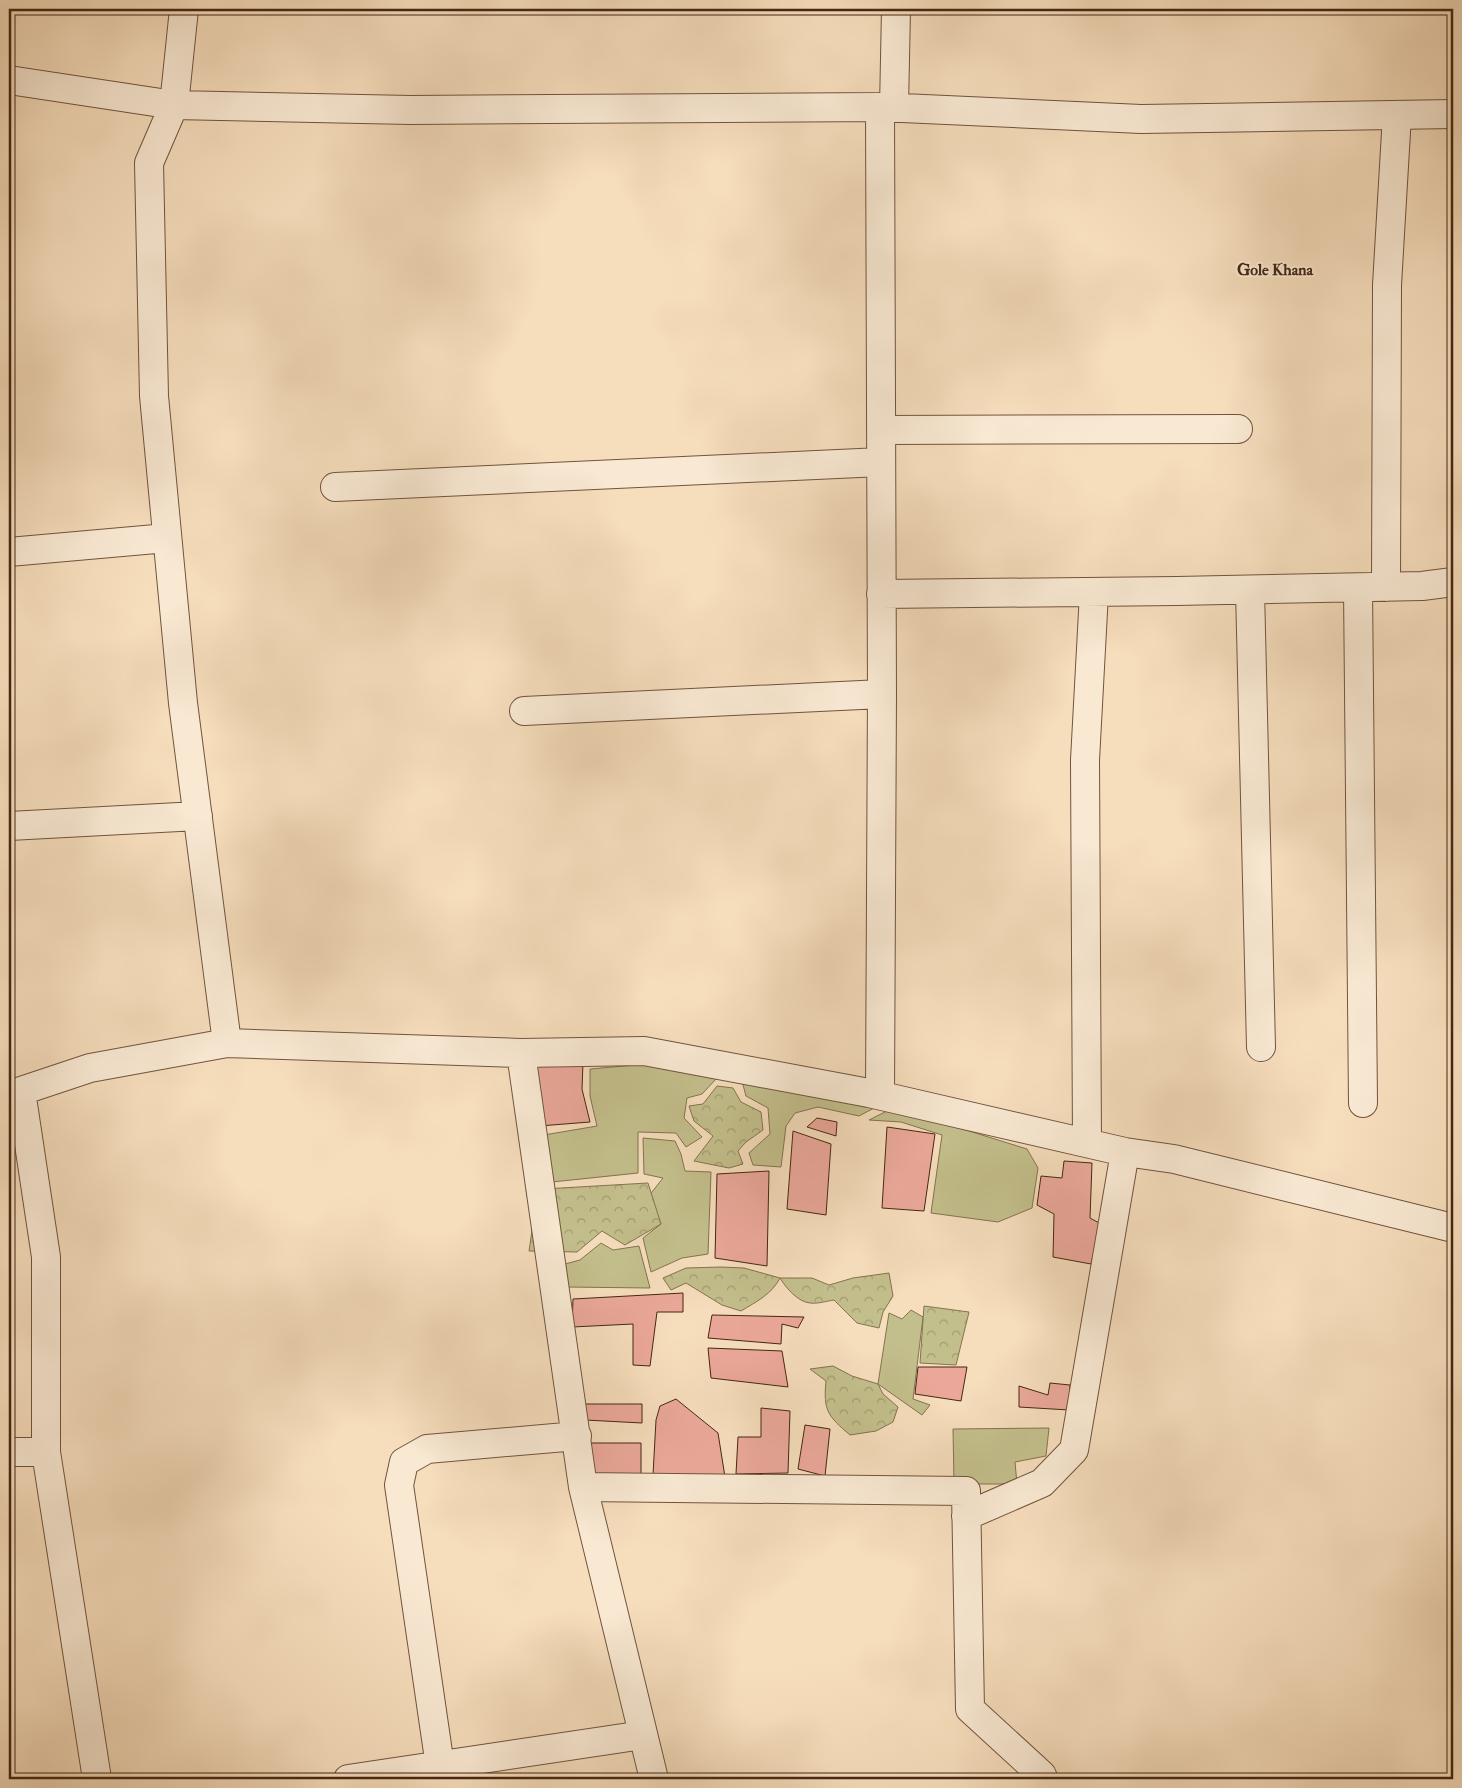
<svg xmlns="http://www.w3.org/2000/svg" width="1462" height="1788" font-family="'IM FELL Double Pica',serif">
  <style>
    .grass { fill: #c3bf8c; stroke: #84734f }
    .forest { fill: url(#forest-crowns); stroke: #84734f }
    .building { fill: #eba89a; stroke: #452712 }
    .lines { fill: none; stroke-linecap: round; stroke-linejoin: round }
    .minor-casing { stroke: #71543c; stroke-width: 30 }
    .minor { stroke: #f9e9d3; stroke-width: 28 }
    .labels { text-anchor: middle; dominant-baseline: central; stroke-width: 4; stroke-linejoin: round; paint-order: stroke }
    .neighbourhood-label { font-size: 16px; font-weight: bold; fill: #452712; stroke: #f9e9d3 }
  </style>
  <defs>
    <pattern id="forest-crowns" width="20" height="18" patternUnits="userSpaceOnUse" patternTransform="scale(1.25)"><rect width="20" height="18" fill="#c3bf8c"/><path d="M2 6a3 3 0 1 1 6 0M12 15a3 3 0 1 1 6 0" fill="none" stroke="#a09b71"/></pattern>
  </defs>
  <rect width="100%" height="100%" fill="#f6ddbc"/>
  <filter id="stains"><feTurbulence type="fractalNoise" baseFrequency=".004" numOctaves="4"/><feColorMatrix values="0 0 0 0 .2 0 0 0 0 .09 0 0 0 0 .02 0 0 0 .5 -.17"/></filter>
  <radialGradient id="worn" r=".72"><stop offset=".6" stop-color="#630" stop-opacity="0"/><stop offset="1" stop-color="#630" stop-opacity=".3"/></radialGradient>
  <path class="grass" d="M658,1063L876,1107L859,1116L818,1107L795,1113L786,1126L781,1167L753,1165L749,1153L770,1134L768,1108L746,1096L742,1081L717,1078L702,1094L687,1098L684,1118L702,1137L686,1147L676,1133L638,1132V1173L552,1182L544,1135L597,1126L590,1096V1069Z
    M887,1111L940,1122L1027,1149L1038,1168L1032,1208L998,1222L931,1213L942,1135L901,1122L869,1120Z
    M643,1138L675,1141L681,1154L685,1171L711,1172L708,1254L682,1258L651,1272L643,1238L661,1224L648,1197L663,1178L644,1174Z
    M601,1243L613,1250L639,1246L650,1288L566,1287L565,1264L580,1260Z
    M911,1310L923,1317L913,1399L930,1405L922,1415L878,1384L889,1313L902,1319Z
    M1049,1428L1046,1456L1015,1462L1017,1484H954L953,1429Z"/>
  <path class="forest" d="M717,1086L733,1088L741,1102L761,1112L763,1130L746,1142L738,1151L743,1164L729,1168L694,1161L713,1136L694,1121L689,1106L703,1104Z
    M648,1183L661,1224L625,1245L602,1231L577,1252L529,1251L533,1224L526,1190Z
    M721,1267L744,1268L780,1278H812L829,1285L853,1278L889,1273L893,1296L883,1312L879,1328L857,1323L834,1300C827,1301 818,1304 810,1303C798,1302 786,1288 780,1278C772,1294 756,1302 741,1311L722,1305L686,1283L671,1290L663,1278L686,1268Z
    M924,1306L969,1312L956,1365L920,1363Z
    M833,1366L852,1376L878,1384L883,1394L898,1407L893,1422L876,1431L850,1435C828,1416 823,1411 826,1381L810,1369Z"/>
  <path class="building" d="M583,1062L582,1089L590,1122L539,1126L536,1063Z
    M817,1118L837,1122L836,1136L807,1127Z
    M887,1127L935,1134L924,1211L882,1208Z
    M793,1131L831,1144L826,1215L787,1209Z
    M1064,1161L1092,1163L1090,1218L1101,1224L1091,1264L1053,1257L1054,1214L1037,1205L1041,1176L1062,1178Z
    M769,1171L767,1266L715,1258L717,1174Z
    M683,1293V1312H657L650,1366L633,1365V1324L572,1327L573,1299Z
    M712,1315L804,1317L798,1328L782,1324L781,1344L708,1338Z
    M708,1348L782,1351L788,1387L711,1378Z
    M918,1367H967L961,1401L915,1394Z
    M1050,1383L1070,1385L1069,1410L1019,1407V1386L1048,1395Z
    M676,1399L718,1433L725,1477L653,1475L656,1420L660,1406Z
    M585,1404H642V1423L585,1420Z
    M761,1408L790,1411L788,1473L736,1474L738,1437H761Z
    M805,1425L830,1429L825,1476L798,1469Z
    M588,1443H641V1481L592,1476Z"/>
  <g class="lines">
    <g class="minor-casing">
      <path id="minor" d="M184,9L174,105L149,163L154,396L183,703L227,1043
        M9,80L174,105L410,110L880,107L1141,119L1453,114
        M894,108L896,9
        M881,430L1238,429
        M335,487L881,462
        M9,552L167,538
        M1386,587L1387,285L1397,115
        M1358,588L1363,1103
        M1250,590L1261,1047
        M881,594L1177,591L1422,586L1453,582
        M524,711L882,694
        M9,826L198,816
        M521,1053L583,1487L654,1779
        M21,1091L46,1257V1452L97,1779
        M880,1095L882,694L880,107
        M9,1098L21,1091L90,1068L227,1043L521,1053L644,1051L869,1093L1125,1152L1174,1159L1453,1228
        M1087,1143L1085,760L1094,593
        M9,1452H46
        M583,1487L966,1491L970,1709L1042,1775L1043,1779
        M966,1516L1042,1483L1074,1450L1125,1152
        M440,1766L399,1485L404,1462L427,1449L577,1436
        M348,1779L643,1735"/>
    </g>
    <use href="#minor" class="minor"/>
  </g>
  <g class="labels">
    <g class="neighbourhood-label">
      <text x="1275" y="270">Gole Khana</text>
    </g>
  </g>
  <rect width="1462" height="1788" fill="none" stroke="#f6ddbc" stroke-width="30"/>
  <rect x="10" y="10" width="1442" height="1768" fill="none" stroke="#452712" stroke-width="2.5"/>
  <rect x="15" y="15" width="1432" height="1758" fill="none" stroke="#452712"/>
  <rect width="100%" height="100%" filter="url(#stains)"/>
  <rect width="100%" height="100%" fill="url(#worn)"/>
</svg>
